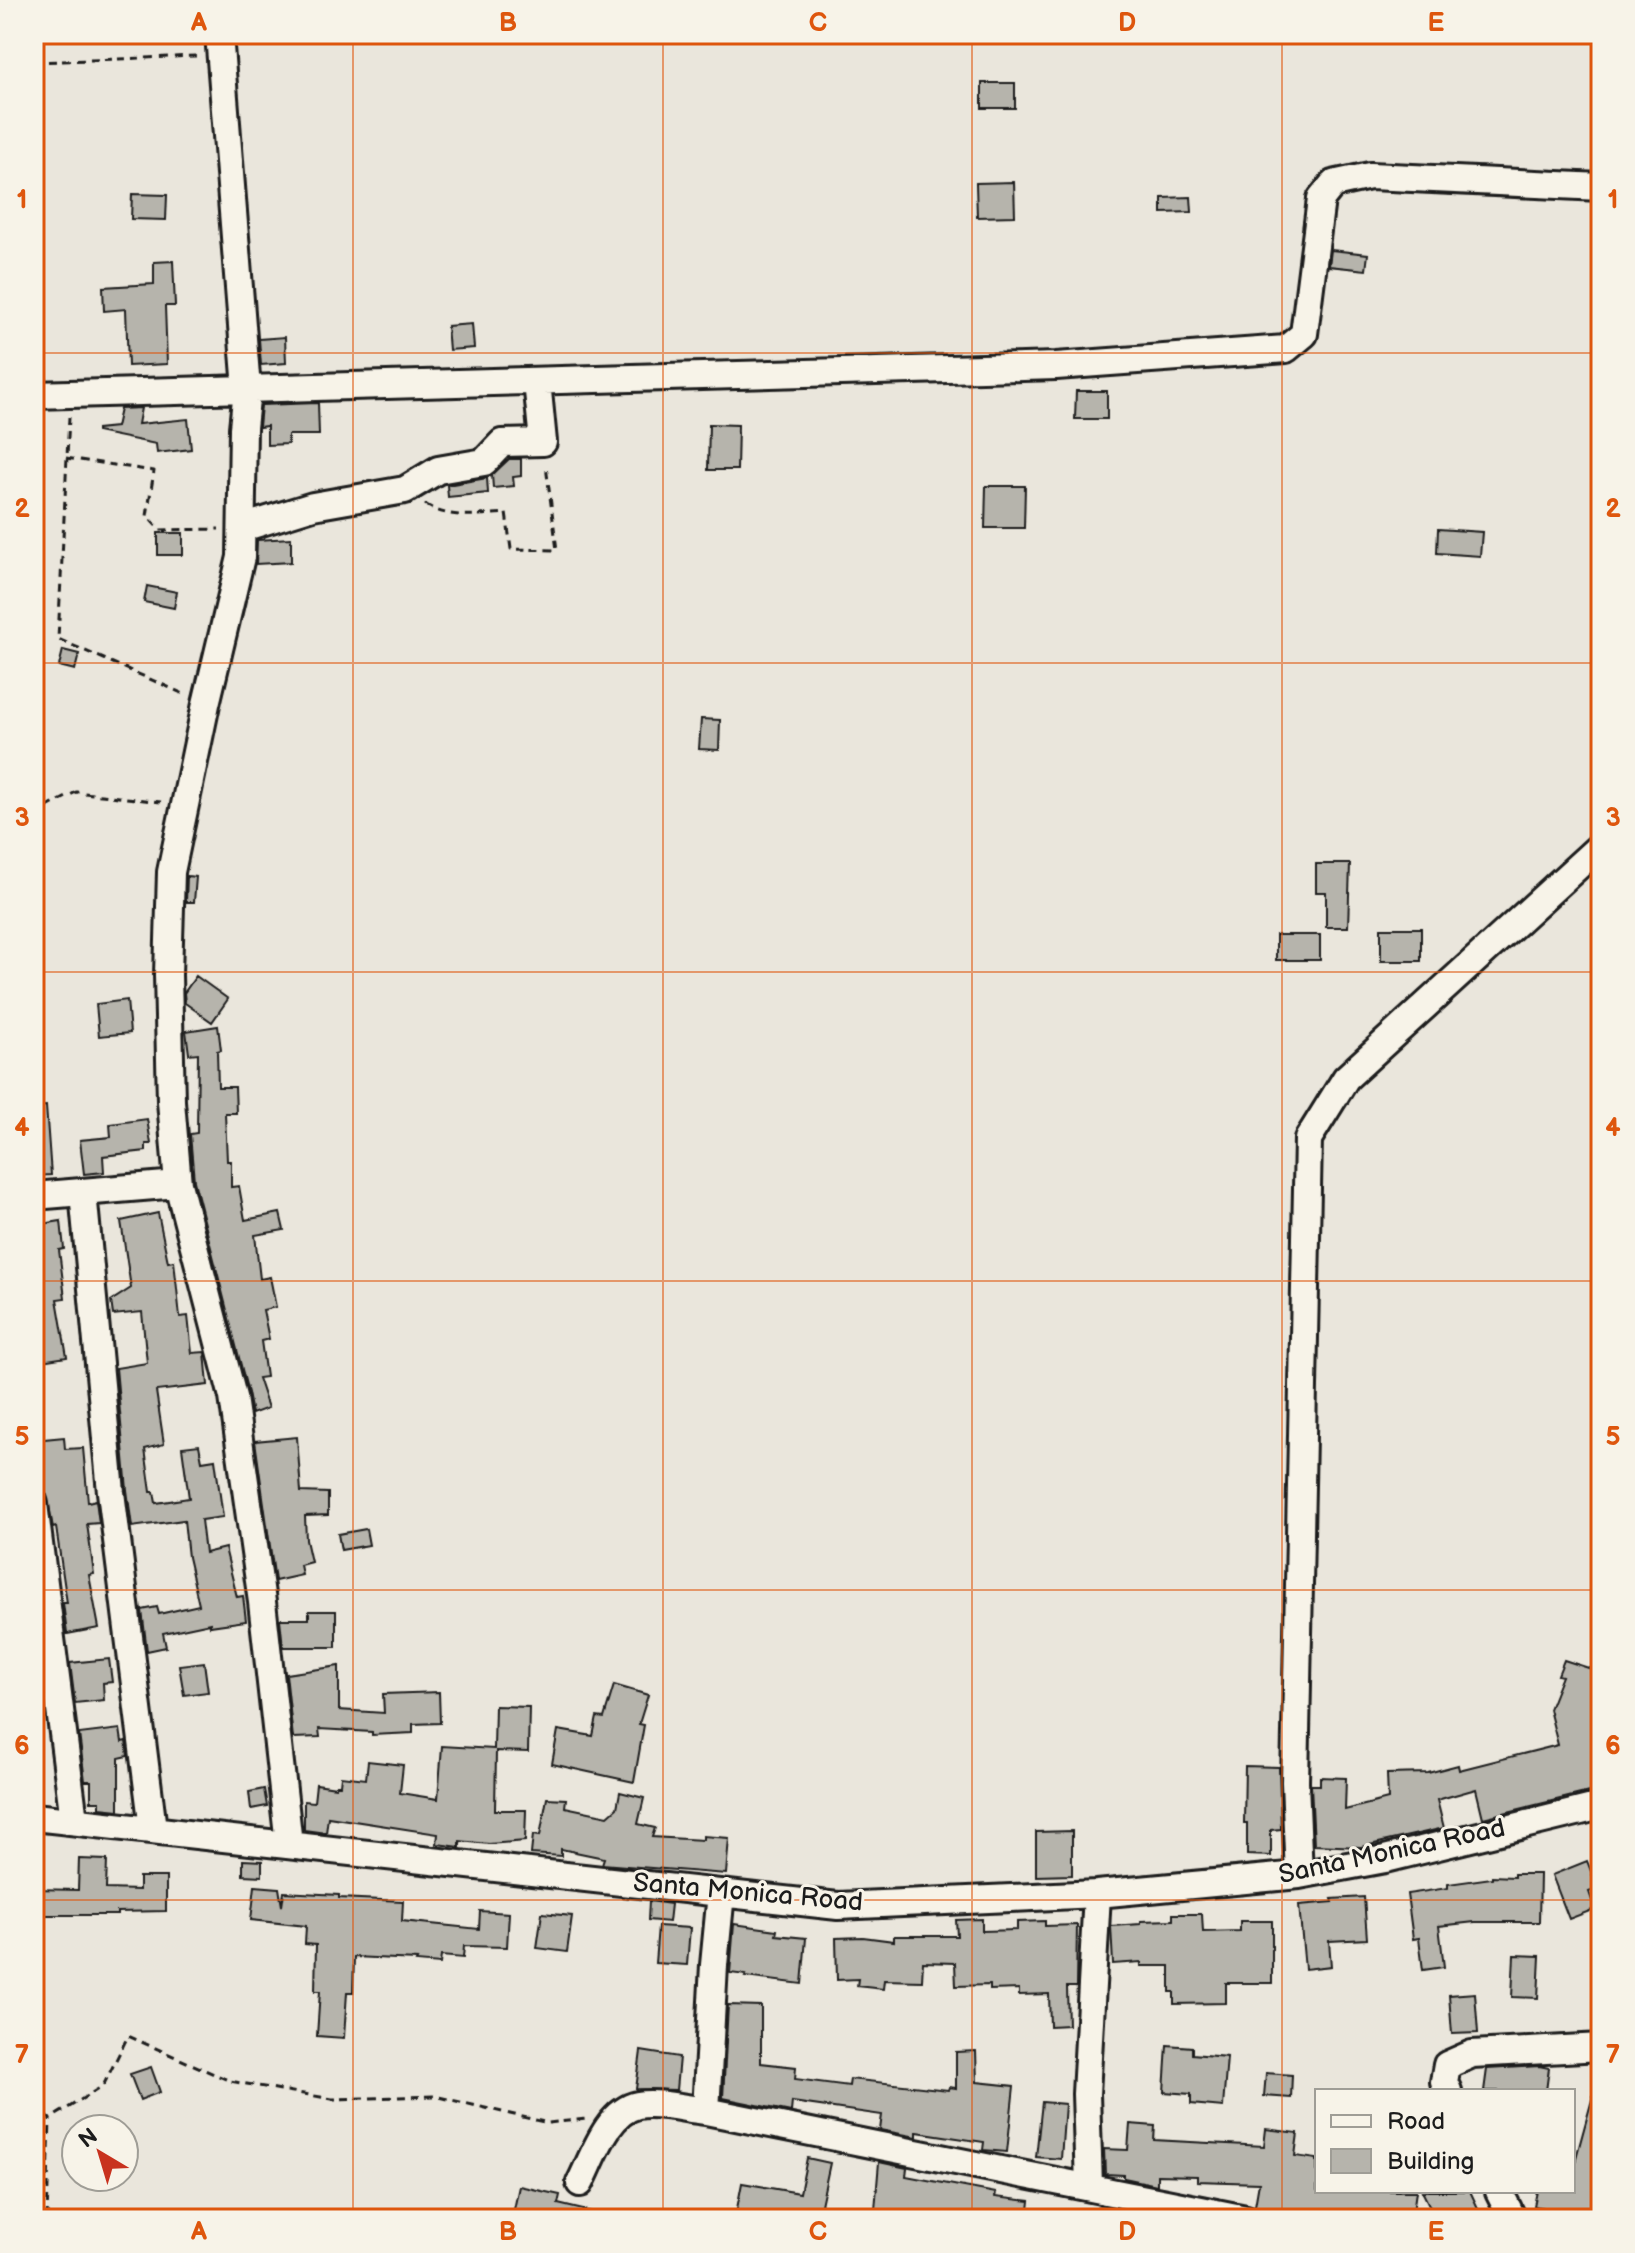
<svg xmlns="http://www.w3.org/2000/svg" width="1635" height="2253" font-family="'Balsamiq Sans',sans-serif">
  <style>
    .building { fill: #b6b4ac; stroke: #1c1c1c; stroke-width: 2 }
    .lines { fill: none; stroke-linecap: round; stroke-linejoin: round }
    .minor-casing { stroke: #1c1c1c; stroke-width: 32 }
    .path { stroke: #1c1c1c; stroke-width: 3; stroke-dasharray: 8 6; stroke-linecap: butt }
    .minor { stroke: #f7f3e8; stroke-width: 26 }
    .grid { fill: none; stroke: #de560d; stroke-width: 2; stroke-opacity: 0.55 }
    .labels { text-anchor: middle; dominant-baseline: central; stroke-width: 6; stroke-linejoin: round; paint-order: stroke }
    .street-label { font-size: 26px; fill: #1c1c1c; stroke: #f7f3e8 }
    .neatline { fill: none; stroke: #de560d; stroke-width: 3 }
    .grid-label { font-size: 26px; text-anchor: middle; font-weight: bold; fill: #de560d }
  </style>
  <rect width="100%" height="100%" fill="#eae6dc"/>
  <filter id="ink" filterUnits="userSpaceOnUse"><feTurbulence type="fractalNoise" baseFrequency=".0125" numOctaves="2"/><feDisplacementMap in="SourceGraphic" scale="16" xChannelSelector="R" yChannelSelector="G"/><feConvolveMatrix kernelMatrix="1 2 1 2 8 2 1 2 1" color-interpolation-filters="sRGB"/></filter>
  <g filter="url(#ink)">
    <path class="building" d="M982,83H1015V108H982Z
      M1014,182L1015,216L977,217L976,183Z
      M132,194L167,195L166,220L131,219Z
      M1191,197L1192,212L1162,213V198Z
      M1331,250L1368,254L1366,270L1329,266Z
      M173,261L175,306H165L167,364L128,366L126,309L104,311L103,287L154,284V262Z
      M472,324L474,348L449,350L447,326Z
      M285,337L286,363L261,365L259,339Z
      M1076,391H1107V419H1075Z
      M318,403L319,435H288V444L267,445V426L259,427L261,405Z
      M141,408L138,424L188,419L191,449L157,453L156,444L97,432V429L116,427L120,409Z
      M709,424L738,425L737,470H708Z
      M509,459H521V476L513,477L514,486L493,488L492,475Z
      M487,478L488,493L448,497L447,485Z
      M986,486H1025L1024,528H985Z
      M1438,529L1482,532L1480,556L1437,553Z
      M158,533H183V555H158Z
      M291,538V562L256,564L257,540Z
      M147,586L177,592L174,608L144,602Z
      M63,650L79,654L75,670L59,666Z
      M701,719L720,720L719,750L699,749Z
      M1316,864H1350L1348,927H1326V892H1316Z
      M187,876L196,877L194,902H186Z
      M1381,928H1421V961H1381Z
      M1276,935H1320V960H1276Z
      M196,976L228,999L212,1022L185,1003L184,993Z
      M127,1000L130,1033L99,1036L96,1004Z
      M218,1026L221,1050L217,1051L218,1087H235L236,1113H225L227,1161H231V1187L239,1186L245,1220L280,1213L284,1230L255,1235L260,1279L270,1277L276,1307L263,1310L269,1339L261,1341L266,1377L258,1378L268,1408L252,1414L248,1393L194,1181L190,1134L197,1133L198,1053L189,1054L186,1031Z
      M46,1106L51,1175L34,1176V1107Z
      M147,1119L151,1144H146V1151L103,1156L104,1172L84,1174L80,1140L111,1137L110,1124Z
      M158,1213L168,1262L174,1261L180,1317L188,1316L192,1353L205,1352L208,1385L156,1391L164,1444L145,1449L151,1492H154L156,1503L189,1498L182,1447L199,1445L202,1461L215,1459L223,1517L201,1520L205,1553L225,1548L237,1597L243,1596L246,1621L210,1626V1623L163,1633L166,1647L147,1651L142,1610L157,1607L159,1614L199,1605L188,1557L184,1520L132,1527L127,1490L116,1368L147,1363L142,1312L113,1315L111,1301L131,1288L121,1221Z
      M61,1221L64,1249L59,1250L65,1298L57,1299L67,1357L34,1362V1276L43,1275L36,1225Z
      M64,1437L65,1449L83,1448L88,1502L96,1500L99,1523L87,1524L94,1574L89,1575L99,1628L67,1634L63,1603H67L56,1527L53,1528L47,1495L39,1489L34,1440Z
      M297,1437L301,1492L328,1493V1515L305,1516L306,1540L311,1562L300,1565L302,1575L275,1581L255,1441Z
      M366,1529L369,1545L341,1550L338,1534Z
      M309,1611H336V1647H283L280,1619H309Z
      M109,1659L112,1682L103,1683L104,1700L75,1703L70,1663Z
      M1564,1660L1601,1672V1698L1591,1725L1601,1764V1784L1592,1786L1593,1791L1483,1818L1476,1789L1437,1800L1444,1828L1361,1847L1314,1845L1311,1785H1320V1777L1346,1778L1345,1810L1388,1799L1387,1774L1428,1773L1458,1765L1459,1770L1558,1745L1549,1709L1562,1676L1558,1675Z
      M204,1662L208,1692L184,1695L179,1665Z
      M339,1666V1710L384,1713L383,1694L439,1692L440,1723L413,1724V1733L372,1735V1732L319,1729L320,1737L293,1738L286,1674Z
      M614,1685L648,1695L639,1724L644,1725L634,1782L552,1764L558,1730L593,1736L597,1717L604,1718Z
      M495,1706L529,1707L528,1752L496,1751L495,1810H526L525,1841L489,1844L460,1841V1847L437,1844L438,1834L328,1817L326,1833L304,1830V1801L314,1802L316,1784L336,1787V1785H340L341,1776L366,1779L368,1761L403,1765L400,1793L438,1799L442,1746L494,1749Z
      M120,1729L122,1742L126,1741L128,1756L119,1758V1810L100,1808V1801H91V1781H85L79,1734Z
      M1245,1766L1279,1767L1281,1829L1271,1830V1856L1247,1855V1823H1244Z
      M264,1789L267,1806L251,1809L249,1792Z
      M620,1792L644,1798L638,1824L655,1828L652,1837L703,1840V1836L729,1838L726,1874L602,1864L604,1858L561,1849V1856L531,1854L533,1835L540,1836L547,1798L566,1799L565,1807L608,1816L617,1808Z
      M1072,1831V1875L1036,1876V1832Z
      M79,1859L107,1860L106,1889L139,1890V1877H166V1911L117,1912V1915H34V1889L78,1890Z
      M243,1860L262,1861V1876L243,1875Z
      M1587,1861L1598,1889L1589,1892L1595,1909L1569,1919L1552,1875Z
      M1514,1874H1540L1539,1922H1475L1439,1926L1444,1967L1423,1970L1419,1938L1413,1939L1407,1894L1448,1888V1884L1492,1878V1876L1514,1877Z
      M255,1886L279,1888L282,1906L284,1892L339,1895V1898L403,1901L402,1921L479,1929L480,1911L509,1913L507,1947L464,1946L463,1958L441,1956L440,1964L416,1962L417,1960L354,1957L353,1992H347L344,2038L317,2036L320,1991H315L316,1945L305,1944L306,1926L251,1920Z
      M1364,1897L1367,1939L1329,1941L1331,1966L1305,1969L1299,1905L1333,1902L1332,1899Z
      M649,1901L671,1904L669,1922L648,1920Z
      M542,1913L572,1916L567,1952L537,1948Z
      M1173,1914H1202L1203,1932L1240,1931V1921H1272V1983H1226V2003L1174,2004V1992H1170V1966H1141V1962L1113,1964L1111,1926L1141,1924V1921L1173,1920Z
      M982,1919V1931L1017,1930V1922L1045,1921V1926L1077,1925L1076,1987H1067L1068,2025L1050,2026L1049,1994L1019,1995V1989L990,1990V1985L956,1986L955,1963L923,1962L922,1981L884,1980L883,1989L857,1986L858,1979L837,1980L836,1938L863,1937L894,1941V1936H957L956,1920Z
      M734,1924L777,1930L776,1935L806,1938L802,1984L745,1977L746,1975L730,1973Z
      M658,1926L690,1928L687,1965L655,1963Z
      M1514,1955L1540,1956L1538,1998L1512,1997Z
      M1475,1993L1478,2033L1452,2034L1449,1995Z
      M728,2005L761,2006V2063L796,2067L795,2079L849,2086L850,2079L948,2090L949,2087L956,2088V2052L976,2051L977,2082L1014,2086L1007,2152L983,2150L984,2142L917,2132V2137L880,2130L882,2115L792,2102L791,2112L723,2098Z
      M1167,2045L1192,2047V2054L1227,2057L1223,2107L1191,2104V2094L1164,2092Z
      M641,2051L679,2057L676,2090L636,2089Z
      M1539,2066L1549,2068L1546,2091H1484L1487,2069Z
      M151,2067L160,2092L140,2100L130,2074Z
      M1266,2073L1292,2075L1291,2098L1264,2096Z
      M1594,2092L1601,2093V2219H1558L1559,2211L1534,2206L1537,2191H1573L1576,2158Z
      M1042,2102L1065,2104L1061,2159L1036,2157Z
      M1130,2124L1155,2126L1154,2140L1264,2146L1266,2129L1298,2133L1295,2156L1317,2159V2191H1416L1412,2219L1351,2216V2219H1321L1259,2210L1255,2206L1259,2183L1197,2181V2176L1157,2175V2185L1124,2178V2175L1105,2174L1104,2149L1128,2150Z
      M807,2158L830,2163L818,2219H735L742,2183L800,2193Z
      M879,2162L907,2168L906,2176L996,2193L995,2197L1030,2201L1028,2219H948L875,2210Z
      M519,2186L560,2195L558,2204L596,2213V2219H512Z
      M1422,2191H1470L1478,2208L1456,2219H1436Z"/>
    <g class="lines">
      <g class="minor-casing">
        <path id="minor" d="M219,34L247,389L243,428L241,557L206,704L171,872L168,975L171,1101L178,1184L233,1397L262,1602L289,1844
          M34,395L1056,366L1286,349L1304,334L1321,199L1333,184L1370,176L1601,187
          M242,528L313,506L405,490L438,470L484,462L502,443L543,442L537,381
          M83,1192L111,1492L153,1829
          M34,1196L178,1184
          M34,1504L74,1820
          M34,1817L838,1906L1097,1894L1299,1875L1385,1859L1601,1806
          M1299,1875L1295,1782L1308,1139L1346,1078L1601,845
          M1448,2091L1444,2082L1447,2065L1472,2054L1601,2047
          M706,2111L714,1965L721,1893
          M580,2183C593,2158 607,2111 638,2105C658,2101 685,2109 706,2111L1246,2219
          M1089,2186L1086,2094L1097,1894
          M1499,2191L1513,2219"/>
      </g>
      <path class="path" d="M34,62L198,56
        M69,417L58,639L184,694
        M66,458L154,471L147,516L160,530L219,529
        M425,504C447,520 480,515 506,513L511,549L557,550L546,466
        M34,814L76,792L161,802
        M34,2106L50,2119L103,2086L128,2036L230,2081L332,2099L435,2096L548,2123L587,2119
        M47,2219L50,2119"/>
      <use href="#minor" class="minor"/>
    </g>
  </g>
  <path class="grid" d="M353,34V2219M663,34V2219M972,34V2219M1282,34V2219M34,353H1601M34,663H1601M34,972H1601M34,1281H1601M34,1590H1601M34,1900H1601"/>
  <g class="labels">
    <g class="street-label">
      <text transform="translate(1392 1852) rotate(-12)">Santa Monica Road</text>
      <text transform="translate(748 1893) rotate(5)">Santa Monica Road</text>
    </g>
  </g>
  <rect width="1635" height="2253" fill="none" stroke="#f7f3e8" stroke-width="88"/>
  <rect x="1315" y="2089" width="260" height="104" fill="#f7f3e8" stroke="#9f9d96" stroke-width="2"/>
  <rect x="1331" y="2115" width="40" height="12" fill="#f7f3e8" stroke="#9f9d96" stroke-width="2"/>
  <text x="1387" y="2129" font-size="24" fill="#1c1c1c">Road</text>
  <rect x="1331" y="2149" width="40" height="24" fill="#b6b4ac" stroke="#9f9d96" stroke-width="2"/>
  <text x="1387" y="2169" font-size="24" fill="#1c1c1c">Building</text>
  <g transform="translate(100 2153) rotate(322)"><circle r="38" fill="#f7f3e8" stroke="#9f9d96" stroke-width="2"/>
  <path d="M0-6L14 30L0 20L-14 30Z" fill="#c8321e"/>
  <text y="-12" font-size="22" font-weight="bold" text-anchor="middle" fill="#1c1c1c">N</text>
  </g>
  <rect x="44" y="44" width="1547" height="2165" class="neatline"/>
  <g class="grid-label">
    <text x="199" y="31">A</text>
    <text x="508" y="31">B</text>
    <text x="818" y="31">C</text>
    <text x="1127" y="31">D</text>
    <text x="1436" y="31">E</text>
    <text x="22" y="208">1</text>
    <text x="1613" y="208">1</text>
    <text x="22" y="517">2</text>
    <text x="1613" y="517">2</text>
    <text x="22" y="826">3</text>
    <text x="1613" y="826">3</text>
    <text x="22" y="1136">4</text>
    <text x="1613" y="1136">4</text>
    <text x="22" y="1445">5</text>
    <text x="1613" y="1445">5</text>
    <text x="22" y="1754">6</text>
    <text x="1613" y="1754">6</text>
    <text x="22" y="2063">7</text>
    <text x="1613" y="2063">7</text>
    <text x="199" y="2240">A</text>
    <text x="508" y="2240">B</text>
    <text x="818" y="2240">C</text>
    <text x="1127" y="2240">D</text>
    <text x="1436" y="2240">E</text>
  </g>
</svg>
